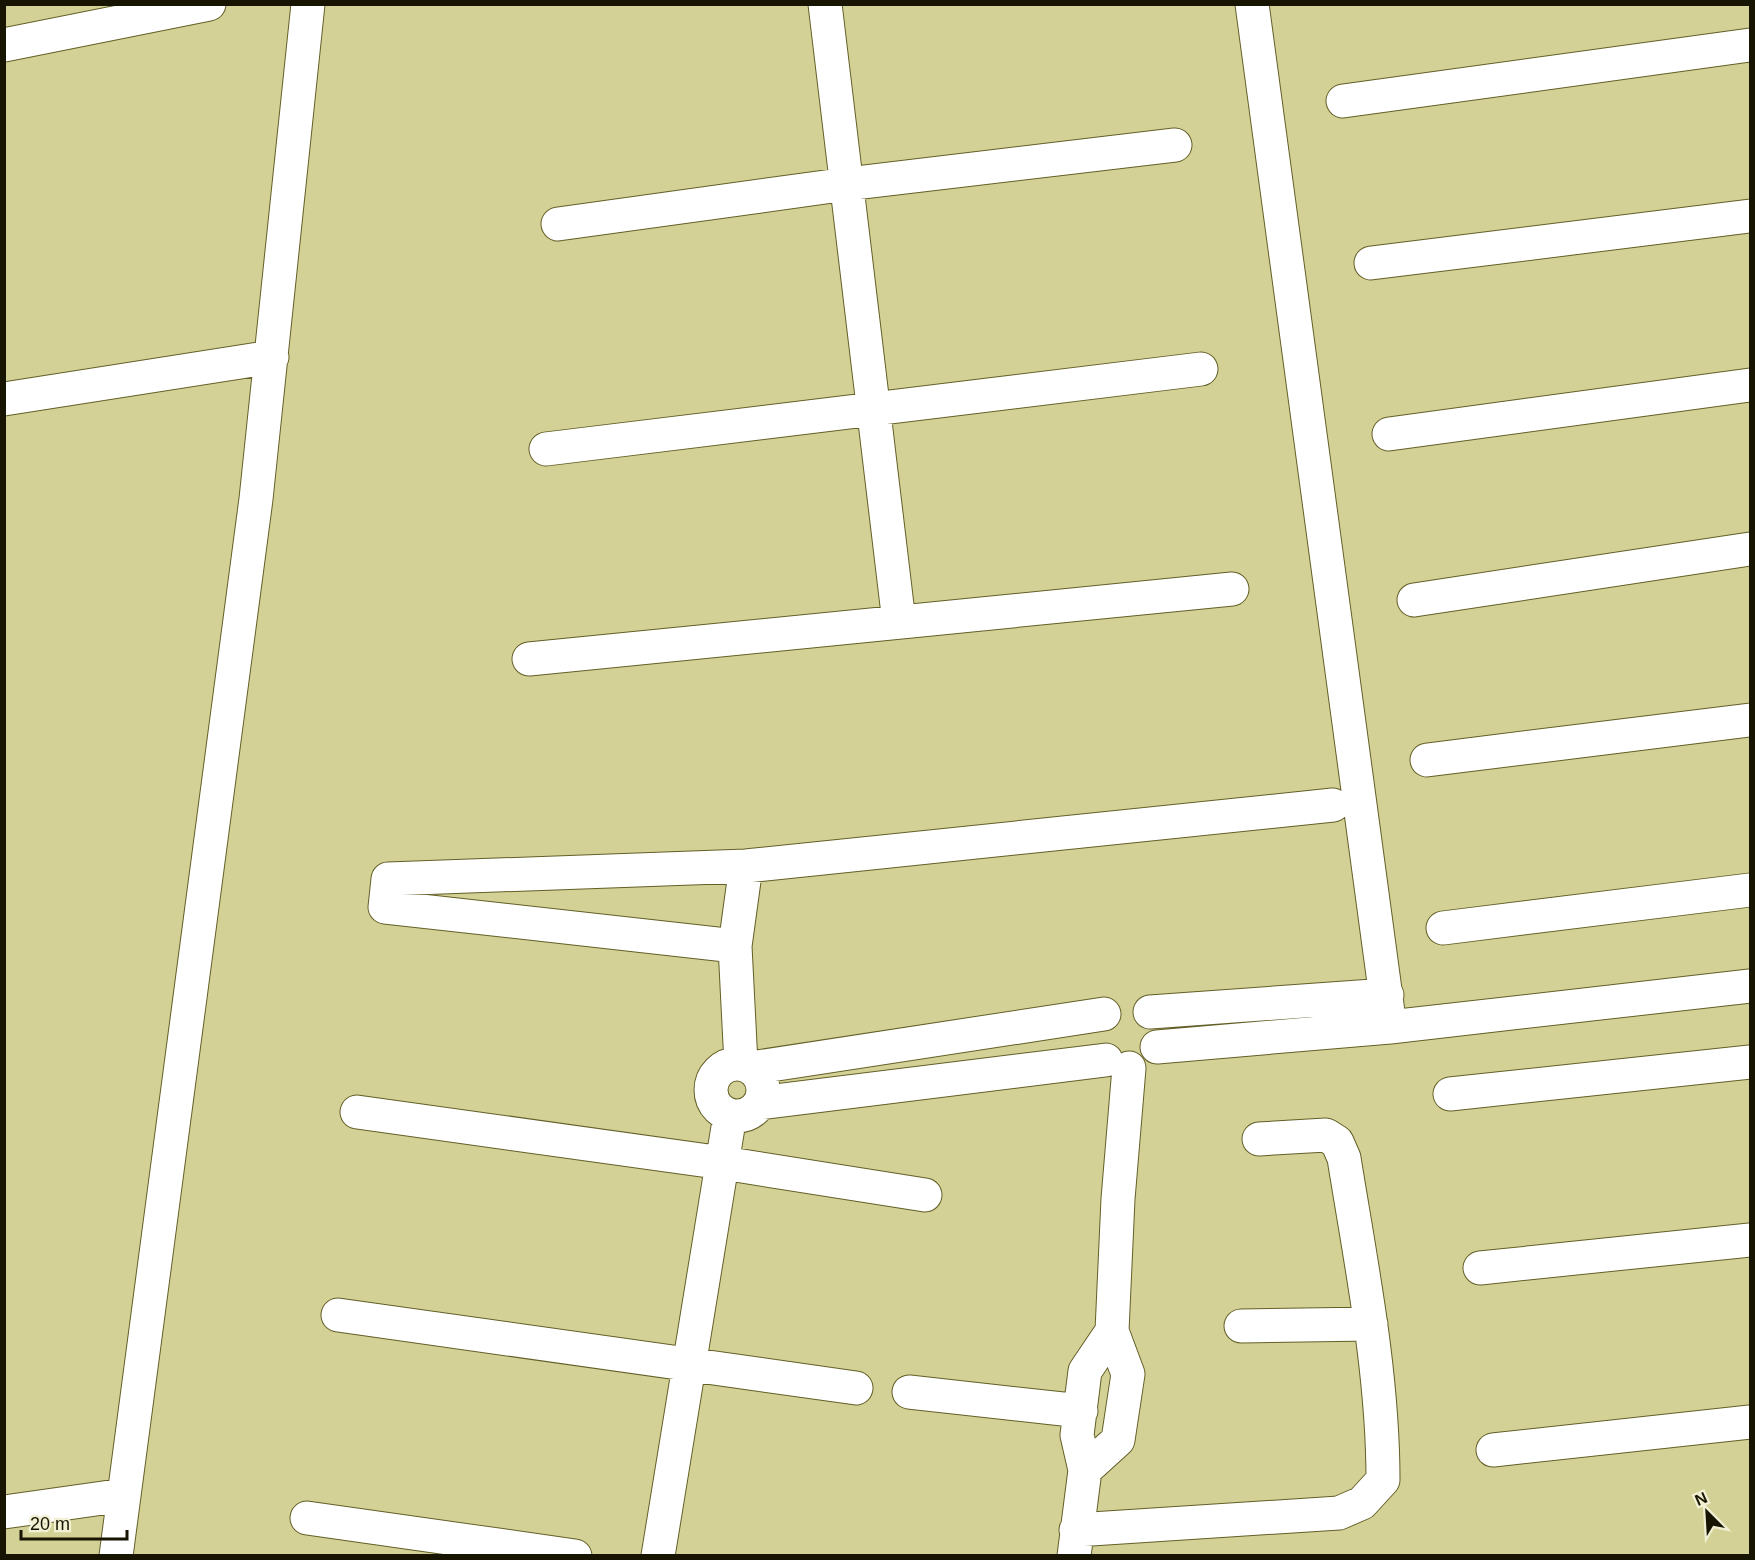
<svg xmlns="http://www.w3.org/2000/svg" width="1755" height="1560" font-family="Arial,sans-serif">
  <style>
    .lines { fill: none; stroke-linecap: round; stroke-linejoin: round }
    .minor-casing { stroke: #635f27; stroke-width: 35 }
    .minor { stroke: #fff; stroke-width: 33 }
  </style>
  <rect width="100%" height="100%" fill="#d4d196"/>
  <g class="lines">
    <g class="minor-casing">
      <path id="minor" d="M825,4L899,622
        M1252,4L1390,1027
        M4,45L209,4
        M1343,101L1750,45
        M558,224L847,184L1175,145
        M1371,263L1750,216
        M4,399L272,357
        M1389,434L1750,385
        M546,449L1201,369
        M1414,600L1750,549
        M529,659L1232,589
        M1427,760L1750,720
        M1443,928L1750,890
        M735,946L385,907L388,879L746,866L1333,805
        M1150,1012L1387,995
        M1157,1047L1390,1027L1750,986
        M741,1064L735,946L746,866
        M711 1090a26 26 0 1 1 52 0a26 26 0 1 1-52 0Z
        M751,1068L1104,1014
        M1450,1094L1750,1062
        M760,1103L1106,1060
        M357,1112L723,1163L925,1195
        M1480,1268L1750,1240
        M338,1315L856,1388
        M1241,1326L1371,1324
        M909,1392L1081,1411
        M1493,1450L1750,1422
        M1085,1470L1118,1440L1128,1374L1112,1331L1118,1199L1129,1068
        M4,1512L124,1495
        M307,1518L575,1556
        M1076,1530L1339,1513L1362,1503L1383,1480C1383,1372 1361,1264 1344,1158L1337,1142L1326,1135L1259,1139
        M116,1556L256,499L308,4
        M658,1556L730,1115
        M1074,1556L1085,1470L1077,1435L1085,1371L1112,1331"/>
    </g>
    <use href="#minor" class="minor"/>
  </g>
  <rect width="1755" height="1560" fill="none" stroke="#171501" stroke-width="12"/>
  <g transform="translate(1707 1512) rotate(336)" stroke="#f1f0d3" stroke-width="4.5" paint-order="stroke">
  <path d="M0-4.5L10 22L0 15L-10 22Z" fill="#171501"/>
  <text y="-9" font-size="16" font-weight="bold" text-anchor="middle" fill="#171501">N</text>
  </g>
  <path d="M21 1530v9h106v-9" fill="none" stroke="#171501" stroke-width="3"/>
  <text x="30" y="1530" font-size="18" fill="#171501" stroke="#f1f0d3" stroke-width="4.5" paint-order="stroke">20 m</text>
</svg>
